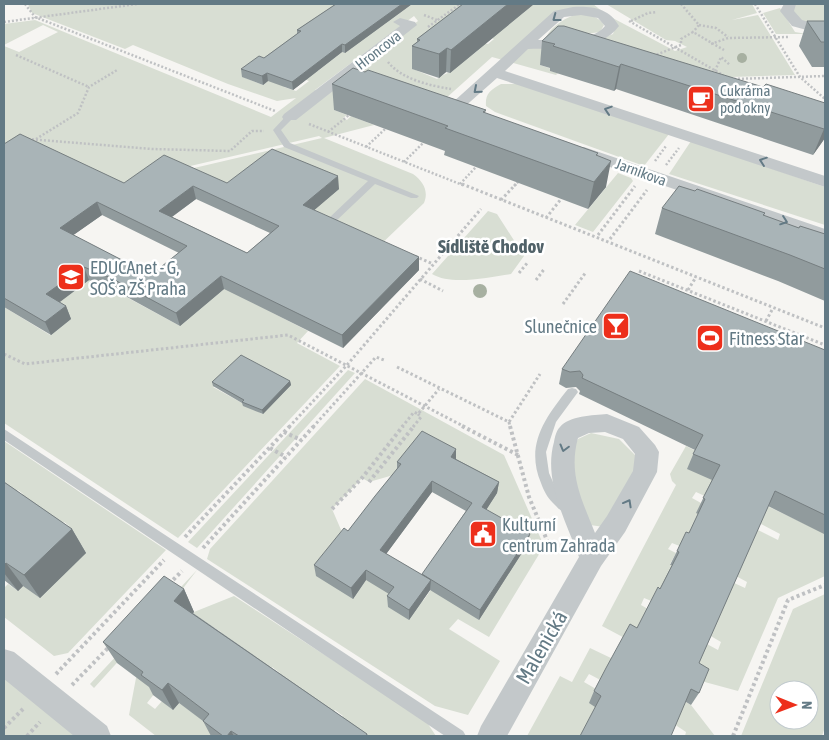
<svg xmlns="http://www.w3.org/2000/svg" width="829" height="740" font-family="'Asap Condensed',sans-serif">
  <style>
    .green { fill: #d8ded3; fill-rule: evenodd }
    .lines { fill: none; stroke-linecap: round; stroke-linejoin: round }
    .path-far2 { stroke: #bfc1c3; stroke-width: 2.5; stroke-dasharray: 2 2; stroke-linecap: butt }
    .path-far1 { stroke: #bfc1c3; stroke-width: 3; stroke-dasharray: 2.5 2.5; stroke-linecap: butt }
    .path { stroke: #bfc1c3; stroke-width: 4; stroke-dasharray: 3 3; stroke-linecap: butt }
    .lane { fill: #c3c8ca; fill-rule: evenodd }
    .street { fill: #c3c8ca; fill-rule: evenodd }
    .tree { fill: #a7b0a1 }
    .wall { fill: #919b9d; fill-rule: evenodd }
    .shaded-wall { fill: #767e80 }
    .building { fill: #a9b4b7; stroke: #767e80; fill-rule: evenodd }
    .oneway { stroke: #637a85 }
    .labels { text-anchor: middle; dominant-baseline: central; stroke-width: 5; stroke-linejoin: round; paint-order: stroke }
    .far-street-label { font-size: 15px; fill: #637a85; stroke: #fff }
    .far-poi-label { font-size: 15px; fill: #637a85; stroke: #fff; text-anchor: start }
    .poi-label { font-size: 18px; fill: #637a85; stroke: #fff; text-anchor: start }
    .neighbourhood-label { font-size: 19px; font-weight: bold; fill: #516269; stroke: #fff }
    .near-street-label { font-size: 21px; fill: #637a85; stroke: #fff }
  </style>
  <rect width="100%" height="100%" fill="#f6f5f2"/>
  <path class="green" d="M28,4H353L345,9L341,8L326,19L345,25L352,20L367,24L364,27L374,31L386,23L360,14L371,7H373L371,9L376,11L379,9L394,14L405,6L398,4H492L461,28L458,27L451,32L454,34L418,62L420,63L413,69L437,79C446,72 450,74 457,67L454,66L468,54L472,55L478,50L475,48L482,43L488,44L494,39L489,37L505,27L502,26L514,16L518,17L524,12L521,10L529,4H593L607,15L675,51L687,47L675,41L666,40L606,4H752L757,13L732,20L758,15L795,75L731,77L715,73L709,81L584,43L595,41L613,34L616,25C587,0 554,12 529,38L550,45L573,44L613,56L601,63L581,56L584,54L580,52L577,55L557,49L540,65L552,69L550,71L558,73L556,75L492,57L435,108L368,84L334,110L347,115L343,118L347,120L351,116L374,125L324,138L413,174C423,181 429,191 424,203L375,250L305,219L295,226L276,217L306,193L325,201L338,189L274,162L260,173L284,183L255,207L177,172L322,138L319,136L173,170L168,168L160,174L108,186L26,147L4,160V46L19,52L58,32L43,25L4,45V24L35,20L271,117L296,98L277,101L228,84L133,45L125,49L32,13ZM414,16L418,21L321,95L315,90ZM314,26L333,33L326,38L341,43L345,40L357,44L345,53L318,44L306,53L330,61L318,71L302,65L299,67L293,65L296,63L293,62L281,71L309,81L296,91L284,87L288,84L272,78L263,85L243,77L260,65L265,66L302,39L298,38Z
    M794,4H825V27L803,23L790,7Z
    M780,8L795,32L807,34H776L763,13Z
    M579,14C588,15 599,16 604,25L600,32L550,39L546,37C552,26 567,16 579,14Z
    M501,84H521L669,134L644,166L495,112L486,106C485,94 490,90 501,84Z
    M691,141L825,187V225L669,174Z
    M618,173L631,178L633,181L593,232L575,225Z
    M488,211L497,214L524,256L511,274C488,277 452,286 432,274Z
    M91,278L180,326L224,288L308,331L297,343L340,366L178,538L4,423V307L50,335L71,319L51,308ZM292,383L260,416L262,414L213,387L290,385Z
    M348,370L355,373L197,548L188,542Z
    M365,379L504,455L544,546L489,637L458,619L449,629L500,661L468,715L435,706L207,559L210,549ZM397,474L487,510L423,601L366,580L353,598L345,539L332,509L362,478L369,482Z
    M591,433L619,439L636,456V480L604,527L590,525L579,517L572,450L578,439Z
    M4,441L166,550L68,653L54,656L4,617V588L8,584L18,591L60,535L69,526L64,522L54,531L14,502L23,494L18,490L9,499L4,495Z
    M686,446L696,451L715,481L707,497L696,492L692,498L701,503L698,514L682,547L672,543L668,549L676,553L670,564L673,566L654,602L644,598L641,605L648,609L634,643L602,626L676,485L672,481L670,474Z
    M767,506L824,533L825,531V576L778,598L738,691L701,681L691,675L705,643L718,650L721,642L709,635L732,582L745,588L747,582L736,576L756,529L778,540L780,534L759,523Z
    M197,570L175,599L94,688L90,684Z
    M825,594V727L822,736H741L793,609ZM779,690H809V720H779Z
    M234,596L426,721L436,736H347L335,728L343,716L335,710L326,722L271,684L280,673L272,667L263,678L212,643L221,632L213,627L205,637L184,623L194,612Z
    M590,648L613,659L608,684L589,674L584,682L596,689V707L581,736H527L560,676L572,682Z
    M140,674L159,688L147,703L155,709L162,701L173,710L179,703L219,732L216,736H156L129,715L136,678Z
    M4,676L77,736H4Z
    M684,701L691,705L715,736H685L686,732L674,724Z"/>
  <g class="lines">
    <path class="path-far2" d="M25,4L35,17L275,111
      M681,4L699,25L693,32
      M755,4L800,77L825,99
      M424,15L437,20
      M629,21L723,75
      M631,21L648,13L657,12
      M4,22L137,4
      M699,25L716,28L728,37
      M428,27L460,4
      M711,44L728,38L790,37
      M16,55L89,87
      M653,56L681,45V39L693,32L724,50
      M388,62C401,79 431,86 451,89
      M715,71L721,57L730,65
      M734,79L825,76
      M309,124L465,186
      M328,132L349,115
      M28,139L152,149L230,151L252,131H264
      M36,139L78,113L89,87L117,70
      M366,147L385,129
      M655,161L666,146
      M404,162L423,143
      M666,165L679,148
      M460,184L476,167
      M514,186L518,182"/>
    <path class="path-far1" d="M462,184L825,328
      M501,200L516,184
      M546,218L561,199
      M598,235L635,186
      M610,239L647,190
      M415,256L433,264
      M639,271L825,345
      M519,273L528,262
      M420,279L443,291
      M536,280L545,268
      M688,290L696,277
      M563,304L586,272
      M766,321L773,308
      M4,354L25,364L288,335L465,427
      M397,367L509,422L540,374
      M509,422L510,427
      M289,427L347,365L481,209
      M313,427L376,357L384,360
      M402,427L414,412L418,414L439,389
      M413,427L421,417L418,414"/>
    <path class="path" d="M462,426L518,455
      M510,426L529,497L549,545
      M284,432L301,440
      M270,448L286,457
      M369,482L414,426
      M332,509L362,478L403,426
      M185,537L290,426
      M203,548L314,426
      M169,584L182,571
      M56,674L164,560
      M72,685L109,647
      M4,728L23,709
      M27,736L40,722
      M733,736L788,600L825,585"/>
    <path class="lane" d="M290,114L294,117L281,130L290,143L419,196L417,198H411L375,184L335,222H329V218L368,181L284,147L273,130L287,115Z
      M572,388L576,389L578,392L556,422L546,452L549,473L557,491L573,508L572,512C563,515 558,508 553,503C547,497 544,491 541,483C525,445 545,418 568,389Z
      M4,429L463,731L466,736H445L4,440Z"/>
    <path class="street" d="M784,4H796L794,11L802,20L825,27V35L792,26L780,11Z
      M573,7C592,6 609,8 619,26C600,52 557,48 528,49L505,71L825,176V187L497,78L462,109H452L449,106L452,103L554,11ZM581,15L598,18L605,26C591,43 558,40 538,40L564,17Z
      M400,18L415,22L417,25L296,120H284L282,117L284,114L400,26L393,22Z
      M584,147L825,229V241L578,156L576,152L578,148Z
      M607,414L639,427L655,445L659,452L657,472L625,532L601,566L507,736H477L481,726L579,557C566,521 543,481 554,442C555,437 556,431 560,427C569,416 593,415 607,414ZM605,432L623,439L635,454L633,471L607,516L595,533C582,500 568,474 578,438L589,433Z
      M4,649L14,652L107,726L111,736H74L4,679Z"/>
  </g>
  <g class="tree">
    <circle cx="742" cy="58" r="5"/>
    <circle cx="480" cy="291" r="7"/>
  </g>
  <path class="wall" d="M336,4H412L345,53L342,52L293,90L268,81L263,85L242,77L241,69L264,58L297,34V30Z
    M463,4H534L450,73L446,72L439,78L412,69V46L417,42V39Z
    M807,21H825V67H812L799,46Z
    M542,41L763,87L825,103V138L813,155L616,89L614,91L550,71V68L540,65Z
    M365,72L486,110L485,113L598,153L597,156L606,187L588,209L444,155L445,151L334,110L332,84Z
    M4,144L124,183L339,189L314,210L419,270L343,348L224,289L180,326L116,291L89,280L59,302L66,306L71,319L51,335L4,307ZM196,199L270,233L247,253L172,217ZM102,215L179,253L151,275L73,235Z
    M695,191L765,213L764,216L799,228L825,234V301L778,281L655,234L662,208Z
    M825,350V532L824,534L768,506L699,663V693L691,705L686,702L595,707L589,703L594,691L637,628L660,589L672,565H670L677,551L689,533L698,514L696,513L712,480L687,469L695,450L579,394L580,391L576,387L566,388L559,384L562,369Z
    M290,381L291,385L263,414L243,406L242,403L213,386L212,382Z
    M456,449V459L499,482L497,493L486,510L527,545L479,620L430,590L409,620L388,607L387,596L389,594L366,580L353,599L316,576L314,565L348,531L397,469V462ZM432,492L466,511L422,575L386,554Z
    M4,482L72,529L86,553L40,598L23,586L18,591L4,580Z
    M184,589L194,612L193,613L367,734L368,736H211L203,721L179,703L173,710L153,695L149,687L117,663L103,642Z"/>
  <path class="shaded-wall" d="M402,4H412L345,53V45Z
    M508,4H534L450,73L451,50Z
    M342,44V52L293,90L292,82Z
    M447,48L446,72L439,78V54Z
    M621,64L616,89L614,91L619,67Z
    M267,73L268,81L263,85L262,76Z
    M825,128V138L813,155L824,129Z
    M611,161L606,187L588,209L594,182Z
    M338,176L339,189L305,218L303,205Z
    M193,186L196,199L162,224L159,211Z
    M97,202L102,215L65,241L60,228Z
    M419,257V270L343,348L342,335Z
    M84,267L89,280L52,308L46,294Z
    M221,276L224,289L180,326L176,313Z
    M66,306L71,319L51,335L45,322Z
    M290,381L291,385L263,414L262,410Z
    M456,449V461L451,457Z
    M432,481V492L381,561L380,550Z
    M499,482L497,493L481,518L482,507Z
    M72,529L86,553L40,598L24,575Z
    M530,534L527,545L479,620L480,610Z
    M6,563L23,586L18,591L4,573V565Z
    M366,570V580L353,599L351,588Z
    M431,580L430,590L409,620V610Z
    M184,589L194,612L184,623L174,601Z
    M168,683L179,703L173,710L162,690Z
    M231,731L234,736H227Z"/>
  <path class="building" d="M336,4H402L345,45L342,44L292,82L267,73L262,76L241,69L259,56L264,58L301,31L297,30Z
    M463,4H508L451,50L447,48L439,54L412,46L420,40L417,39Z
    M807,21H825V42H821Z
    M558,26H564L763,87L766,84L825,103V128L824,129L621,64L619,67L553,46L555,44L542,41Z
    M353,68L365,72L368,70L486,110L483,112L598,153L596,155L611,161L594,182L445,128L448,126L332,84Z
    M20,134L124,183L164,155L227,183L272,149L338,176L303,205L419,257L342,335L221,276L176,313L111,278L84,267L46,294L66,306L45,322L4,298V144ZM193,186L279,226L247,253L159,211ZM97,202L187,246L151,275L60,228Z
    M679,186L695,191L697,189L765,213L763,215L799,228L800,226L825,234V269L790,255L662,208Z
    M630,271L825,350V515L775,491L699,663L709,669L699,693L691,689L671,736H580L601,696L594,691L606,668L630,624L637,628L658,587L660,589L679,552L677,551L686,532L689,533L705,499L703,498L720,465L693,454L703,435L582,378L583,375L580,371L570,372L562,369Z
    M241,355L290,381L262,410L242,402L244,400L212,382Z
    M422,431L456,449L451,457L499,482L482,507L530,534L480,610L422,574L472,503L432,481L380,550L431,580L409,610L387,596L394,587L366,570L351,588L314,565L344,528L348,531L375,496L401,464L397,462Z
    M4,482L72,529L24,575L6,563L4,565Z
    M164,576L184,589L174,601L367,734L366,736H239L231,731L227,736H223L203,721L209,714L168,683L162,690L141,675L143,672L103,642Z"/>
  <defs><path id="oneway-chevron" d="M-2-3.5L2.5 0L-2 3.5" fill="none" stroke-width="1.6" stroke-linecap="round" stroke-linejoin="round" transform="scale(1.25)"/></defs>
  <g class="oneway">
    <use href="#oneway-chevron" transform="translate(556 18) rotate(143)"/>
    <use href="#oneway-chevron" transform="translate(477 90) rotate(139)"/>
    <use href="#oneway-chevron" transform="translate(608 110) rotate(-162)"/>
    <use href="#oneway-chevron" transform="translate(763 161) rotate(-161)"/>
    <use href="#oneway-chevron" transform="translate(784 221) rotate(19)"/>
    <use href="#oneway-chevron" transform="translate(564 448) rotate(105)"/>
    <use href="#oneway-chevron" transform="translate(628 503) rotate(-61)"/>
  </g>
  <defs>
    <g id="cafe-square" transform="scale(1.4375)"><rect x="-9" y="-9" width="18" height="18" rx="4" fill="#ed2f1b" stroke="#fff"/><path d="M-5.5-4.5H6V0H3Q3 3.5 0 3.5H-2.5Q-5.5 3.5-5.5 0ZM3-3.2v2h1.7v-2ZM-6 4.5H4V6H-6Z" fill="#fff"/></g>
    <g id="school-square" transform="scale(1.4375)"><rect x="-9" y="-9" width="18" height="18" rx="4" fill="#ed2f1b" stroke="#fff"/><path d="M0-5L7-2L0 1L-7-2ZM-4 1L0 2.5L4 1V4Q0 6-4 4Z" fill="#fff"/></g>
    <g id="bar-square" transform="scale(1.4375)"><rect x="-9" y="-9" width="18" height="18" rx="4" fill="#ed2f1b" stroke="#fff"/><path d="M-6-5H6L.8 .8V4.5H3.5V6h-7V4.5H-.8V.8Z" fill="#fff"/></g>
    <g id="stadium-square" transform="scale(1.4375)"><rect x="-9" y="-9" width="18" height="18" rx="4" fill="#ed2f1b" stroke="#fff"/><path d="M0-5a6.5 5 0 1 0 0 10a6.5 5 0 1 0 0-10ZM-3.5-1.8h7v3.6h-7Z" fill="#fff"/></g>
    <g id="civic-square" transform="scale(1.4375)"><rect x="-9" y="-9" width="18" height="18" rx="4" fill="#ed2f1b" stroke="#fff"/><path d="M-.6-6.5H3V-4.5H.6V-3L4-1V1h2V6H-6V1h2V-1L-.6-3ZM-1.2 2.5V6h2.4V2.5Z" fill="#fff"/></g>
  </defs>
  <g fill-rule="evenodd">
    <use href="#cafe-square" x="701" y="99"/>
    <use href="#school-square" x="71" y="277"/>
    <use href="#bar-square" x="616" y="326"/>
    <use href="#stadium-square" x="710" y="338"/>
    <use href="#civic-square" x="483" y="534"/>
  </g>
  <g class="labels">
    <g class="far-street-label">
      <text transform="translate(378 50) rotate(-38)">Hroncova</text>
      <text transform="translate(641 172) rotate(20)">Jarníkova</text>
    </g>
    <g class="far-poi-label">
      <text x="720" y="90">Cukrárna<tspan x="720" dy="17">pod okny</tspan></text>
    </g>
    <g class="poi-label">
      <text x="90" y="267">EDUCAnet - G,<tspan x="90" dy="21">SOŠ a ZŠ Praha</tspan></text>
      <text x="597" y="326" text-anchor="end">Slunečnice</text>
      <text x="729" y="338">Fitness Star</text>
      <text x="502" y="524">Kulturní<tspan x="502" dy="21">centrum Zahrada</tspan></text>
    </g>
    <g class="neighbourhood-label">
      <text x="491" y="246">Sídliště Chodov</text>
    </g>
    <g class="near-street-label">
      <text transform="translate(541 647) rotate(-60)">Malenická</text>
    </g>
  </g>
  <rect width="829" height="740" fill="none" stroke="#637a85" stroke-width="10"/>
  <g transform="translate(794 705) rotate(91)"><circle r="24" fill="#ffffff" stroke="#c1cace"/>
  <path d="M0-4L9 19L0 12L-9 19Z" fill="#ed2f1b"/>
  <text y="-8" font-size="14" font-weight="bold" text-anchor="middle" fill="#637a85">N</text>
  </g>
</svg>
